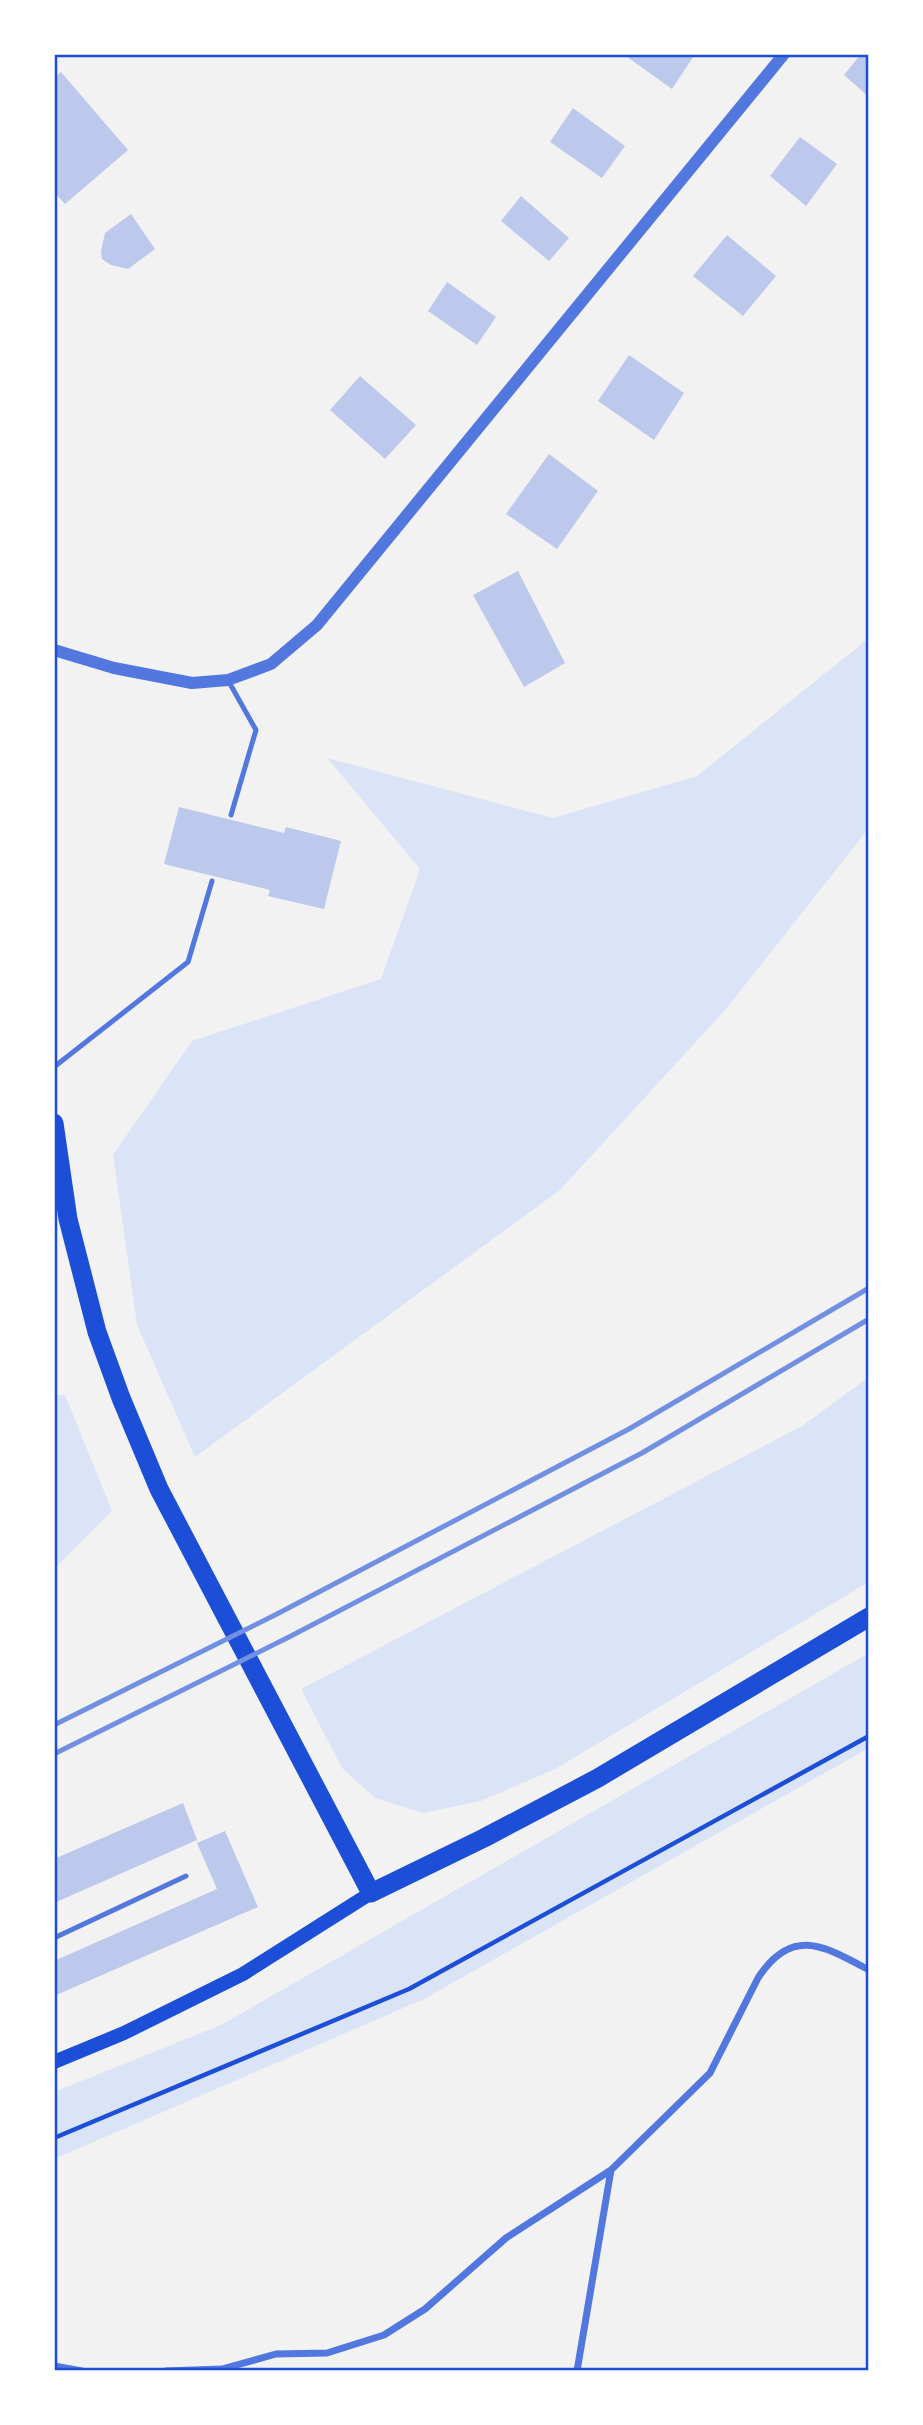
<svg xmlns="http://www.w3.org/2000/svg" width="923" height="2425" font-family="'PT Sans Narrow',sans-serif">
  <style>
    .green { fill: #dbe4f7 }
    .building { fill: #bdc9ec }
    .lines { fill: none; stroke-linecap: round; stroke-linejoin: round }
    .path { stroke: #1d4ed8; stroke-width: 4.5 }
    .service { stroke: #5277de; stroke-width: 5 }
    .minor { stroke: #5277de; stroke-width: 7 }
    .tertiary { stroke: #5277de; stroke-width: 12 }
    .secondary { stroke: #1d4ed8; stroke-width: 14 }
    .trunk { stroke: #1d4ed8; stroke-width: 19 }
    .rail { stroke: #7290e2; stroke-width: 5 }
    .neatline { fill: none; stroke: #1d4ed8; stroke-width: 2.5 }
  </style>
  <rect width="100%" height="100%" fill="#f2f2f2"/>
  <path class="green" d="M869,638V828L726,1009L560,1190L195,1457L137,1325L113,1155L192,1041L381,979L420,869L327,758L553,818L697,776Z
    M869,1377V1582L555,1769L481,1801L423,1813L375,1798L342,1768L301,1689L802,1426Z
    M54,1395H65L112,1511L54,1569Z
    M869,1653V1748L422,2000L54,2159V2092L221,2025Z"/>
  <path class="building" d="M623,54H689L693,57L672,89Z
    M861,54H869V97L844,75Z
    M61,72L128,150L65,204L54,192V78Z
    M573,108L625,146L602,178L550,142Z
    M800,137L837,164L806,206L770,176Z
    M521,196L569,238L549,261L501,221Z
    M131,214L155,249L128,269L111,265L102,259L101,251L105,233Z
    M727,235L776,276L743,316L693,276Z
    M447,282L496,317L477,345L428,311Z
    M629,355L684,393L654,440L598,401Z
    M360,376L416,425L385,459L330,410Z
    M549,454L598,491L557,549L506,514Z
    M518,571L565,663L524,687L473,595Z
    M179,807L284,833L286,827L341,841L324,909L268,896L270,890L164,864Z
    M183,1803L197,1840L54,1903V1859Z
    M225,1831L258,1907L54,1996V1961L217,1889L197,1843Z"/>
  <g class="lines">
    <path class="path" d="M54,2138L409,1989L869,1736"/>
    <path class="service" d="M229,682L256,730L231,815
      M54,1067L188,962L212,881
      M54,1938L186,1876"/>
    <path class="minor" d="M54,2366L82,2371
      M166,2371L222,2369L276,2354L327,2353L384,2335L425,2309L506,2238L611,2170L710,2073L758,1978C792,1926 824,1946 869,1970
      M577,2371L611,2170"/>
    <path class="tertiary" d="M54,650L114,668L192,683L228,680L271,664L317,625L784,54"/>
    <path class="secondary" d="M54,2062L124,2033L243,1974L371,1893"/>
    <path class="trunk" d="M54,1123L68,1219L97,1332L121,1398L159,1489L371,1893L484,1838L598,1778L869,1617"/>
    <path class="rail" d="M54,1725L277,1614L629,1429L869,1288
      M54,1754L289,1637L642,1453L869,1319"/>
  </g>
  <rect width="923" height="2425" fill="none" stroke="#ffffff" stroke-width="112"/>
  <rect x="56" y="56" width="811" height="2313" class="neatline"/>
</svg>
